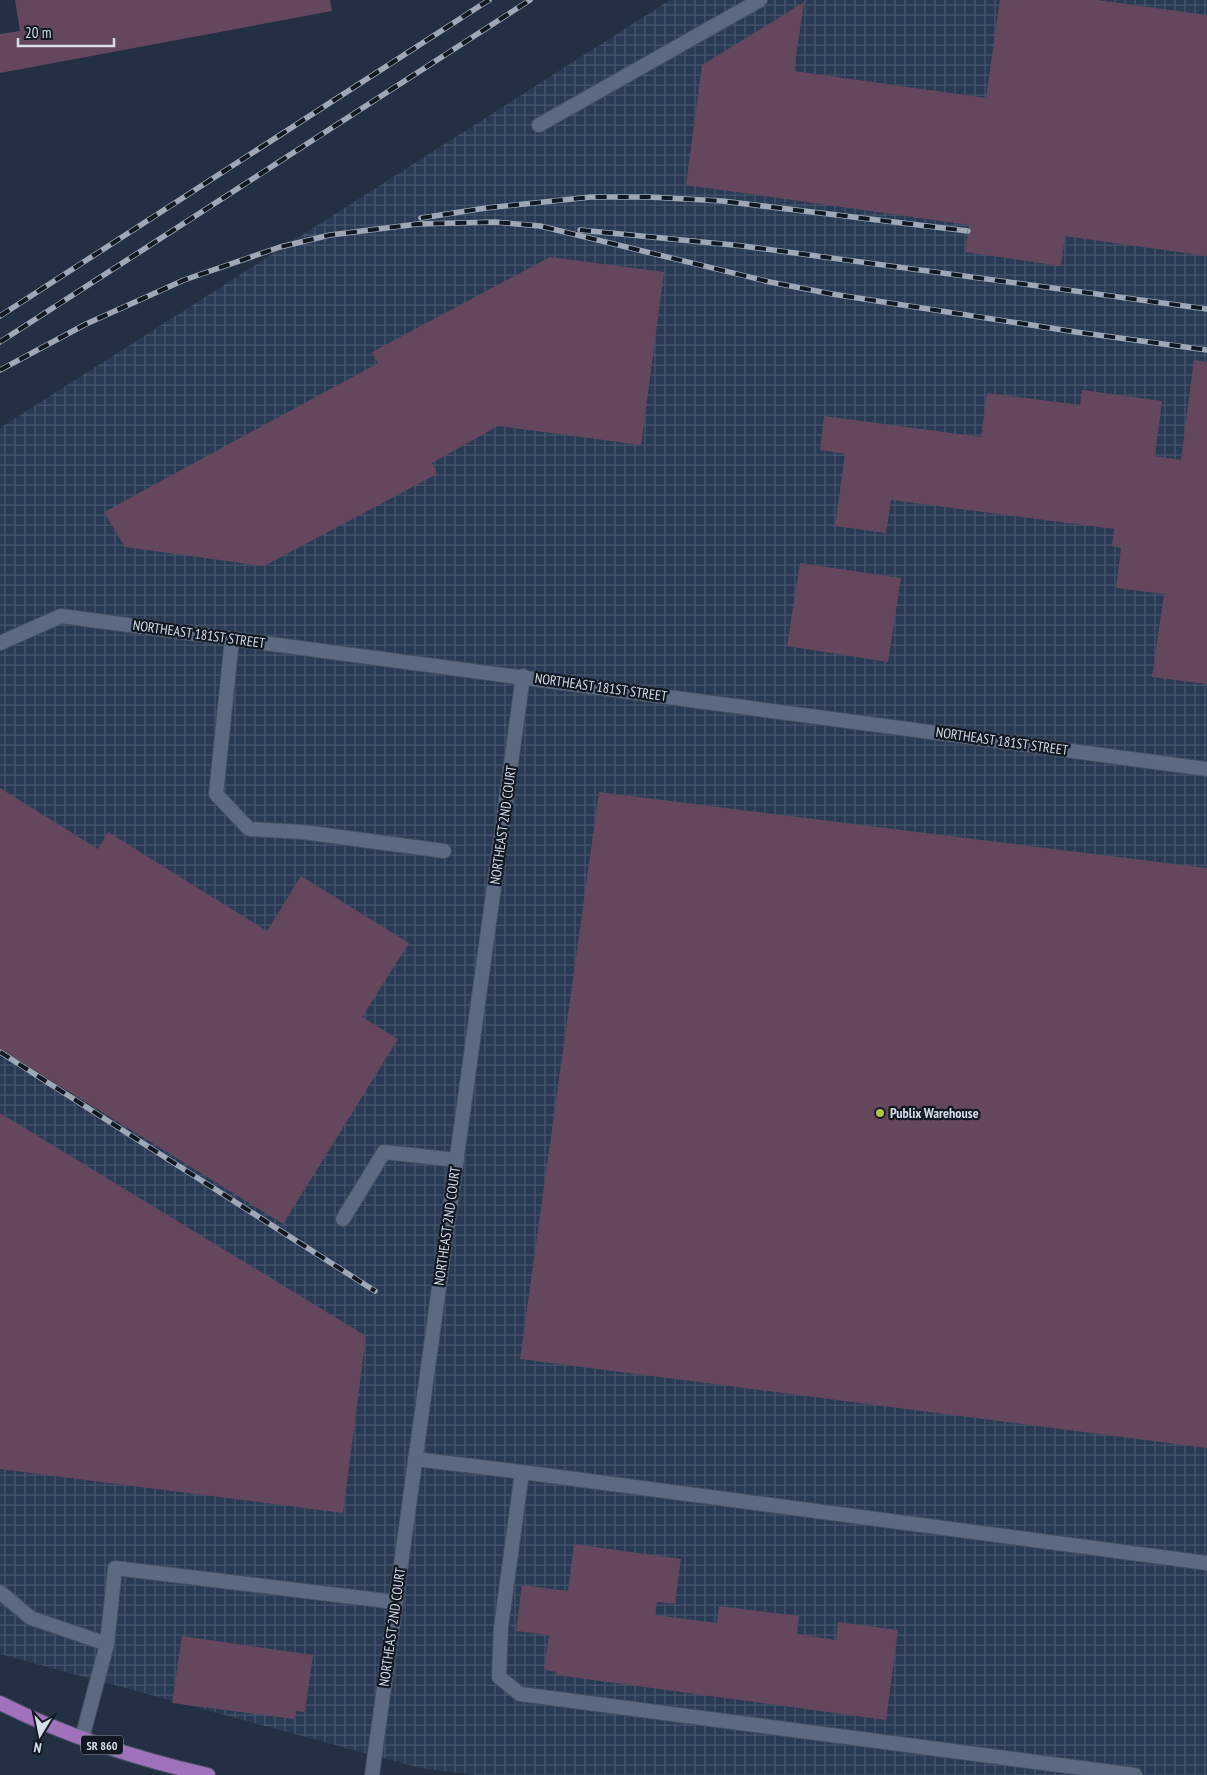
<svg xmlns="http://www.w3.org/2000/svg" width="1207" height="1775" font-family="'PT Sans Narrow',sans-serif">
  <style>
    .industrial { fill: url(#industrial-grid) }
    .building { fill: #64475c }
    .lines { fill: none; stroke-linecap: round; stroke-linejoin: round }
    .service-casing { stroke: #444e60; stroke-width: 16 }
    .minor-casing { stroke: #444e60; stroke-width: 16 }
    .primary-casing { stroke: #444e60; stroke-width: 16 }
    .service { stroke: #5b6a81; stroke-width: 14 }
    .minor { stroke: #5b6a81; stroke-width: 14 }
    .primary { stroke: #a172bc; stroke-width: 14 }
    .rail-casing { stroke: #9ea8b7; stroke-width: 5.5 }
    .rail { stroke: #121821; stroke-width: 4; stroke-dasharray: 11; stroke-linecap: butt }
    .poi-dot { fill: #b5c249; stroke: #121821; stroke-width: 2 }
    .labels { text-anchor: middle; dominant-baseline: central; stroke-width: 4.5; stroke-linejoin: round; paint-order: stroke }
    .shield { fill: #121821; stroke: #9aa2ae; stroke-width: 1 }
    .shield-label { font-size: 12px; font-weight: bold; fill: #d5ddea }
    .street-label { font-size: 14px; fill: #d5ddea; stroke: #121821 }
    .poi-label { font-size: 14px; font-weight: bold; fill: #d5ddea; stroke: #121821; text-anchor: start }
  </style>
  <defs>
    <pattern id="industrial-grid" width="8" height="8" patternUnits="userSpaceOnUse" patternTransform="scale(1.25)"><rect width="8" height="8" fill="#293a54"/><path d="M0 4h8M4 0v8" fill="none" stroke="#47566d"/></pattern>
  </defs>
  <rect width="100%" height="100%" fill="#233044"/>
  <path class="industrial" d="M670,0H1207V1775H476L420,1768L0,1654V428Z"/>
  <path class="building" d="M15,0H330L332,11L0,73V34L20,31Z
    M1000,0H1097L1207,15V256L1065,236L1061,266L965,252L969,225L686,185L702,65L804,2L794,71L986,98Z
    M550,257L664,272L641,445L498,426L432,463L437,474L264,566L125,547L104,512L378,363L372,352Z
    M1194,360L1207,362V684L1152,677L1164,594L1116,588L1121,548L1112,546L1114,529L891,500L886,533L835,526L845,454L820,450L824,416L981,437L987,393L1080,405L1082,390L1162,401L1155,456L1181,460Z
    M800,563L901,578L888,662L787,646Z
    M0,788L98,849L108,832L267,931L301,876L409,943L362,1017L398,1039L283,1224L0,1049Z
    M599,792L1207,868V1448L520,1359Z
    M0,1113L366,1336L343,1513L0,1469Z
    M574,1544L681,1559L675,1604L657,1602L655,1615L717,1623L719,1606L799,1616L797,1634L836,1640L838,1622L898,1630L886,1720L556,1675L557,1672L544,1670L549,1635L516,1631L522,1585L568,1591Z
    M182,1636L313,1655L305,1712L296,1711L294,1719L172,1703Z"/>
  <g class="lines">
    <g class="service-casing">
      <path id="service" d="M539,125L760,0
        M232,639L216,794L249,829L303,832L444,851
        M343,1219L384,1152L457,1160
        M415,1459L522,1472L501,1627L499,1677L520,1694L1135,1775
        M522,1472L1207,1563
        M0,1592L31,1618L107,1644L82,1738
        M107,1644L115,1568L395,1602"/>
    </g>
    <g class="minor-casing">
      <path id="minor" d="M0,643L61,616L1207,769
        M372,1775L523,676"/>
    </g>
    <g class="primary-casing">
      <path id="primary" d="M0,1703C66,1736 137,1759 208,1775"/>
    </g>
    <use href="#service" class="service"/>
    <use href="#minor" class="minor"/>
    <use href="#primary" class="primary"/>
    <g class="rail-casing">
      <path id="rail" d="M421,218L486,208L591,197H649L722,201L968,231
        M580,230L743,246L1207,309
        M0,316L489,0
        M0,342L530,0
        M0,370L86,324L184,280L280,247L330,235L418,224L495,222L540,226L770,282L832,294L1076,332L1207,350
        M0,1052L375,1291"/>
    </g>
    <use href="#rail" class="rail"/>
  </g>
  <circle class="poi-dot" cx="880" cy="1113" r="5"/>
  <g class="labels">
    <rect class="shield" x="81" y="1735.5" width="42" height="19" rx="4"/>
    <g class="shield-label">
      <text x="102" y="1745">SR 860</text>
    </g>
    <g class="street-label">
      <text transform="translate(199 634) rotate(8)">NORTHEAST 181ST STREET</text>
      <text transform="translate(601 687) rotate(8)">NORTHEAST 181ST STREET</text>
      <text transform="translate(1002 741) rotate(8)">NORTHEAST 181ST STREET</text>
      <text transform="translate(503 825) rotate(-82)">NORTHEAST 2ND COURT</text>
      <text transform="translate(447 1226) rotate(-82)">NORTHEAST 2ND COURT</text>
      <text transform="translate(392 1627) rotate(-82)">NORTHEAST 2ND COURT</text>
    </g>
    <g class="poi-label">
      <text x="890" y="1113">Publix Warehouse</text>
    </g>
  </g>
  <g transform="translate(40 1735) rotate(190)" stroke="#121821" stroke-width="4" paint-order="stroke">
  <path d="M0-4L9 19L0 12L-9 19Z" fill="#d5ddea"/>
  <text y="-8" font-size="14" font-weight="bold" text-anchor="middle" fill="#d5ddea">N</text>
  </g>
  <path d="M18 38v8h96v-8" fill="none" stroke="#d5ddea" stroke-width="2.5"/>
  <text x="25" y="38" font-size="15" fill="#d5ddea" stroke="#121821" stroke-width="4" paint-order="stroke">20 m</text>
</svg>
